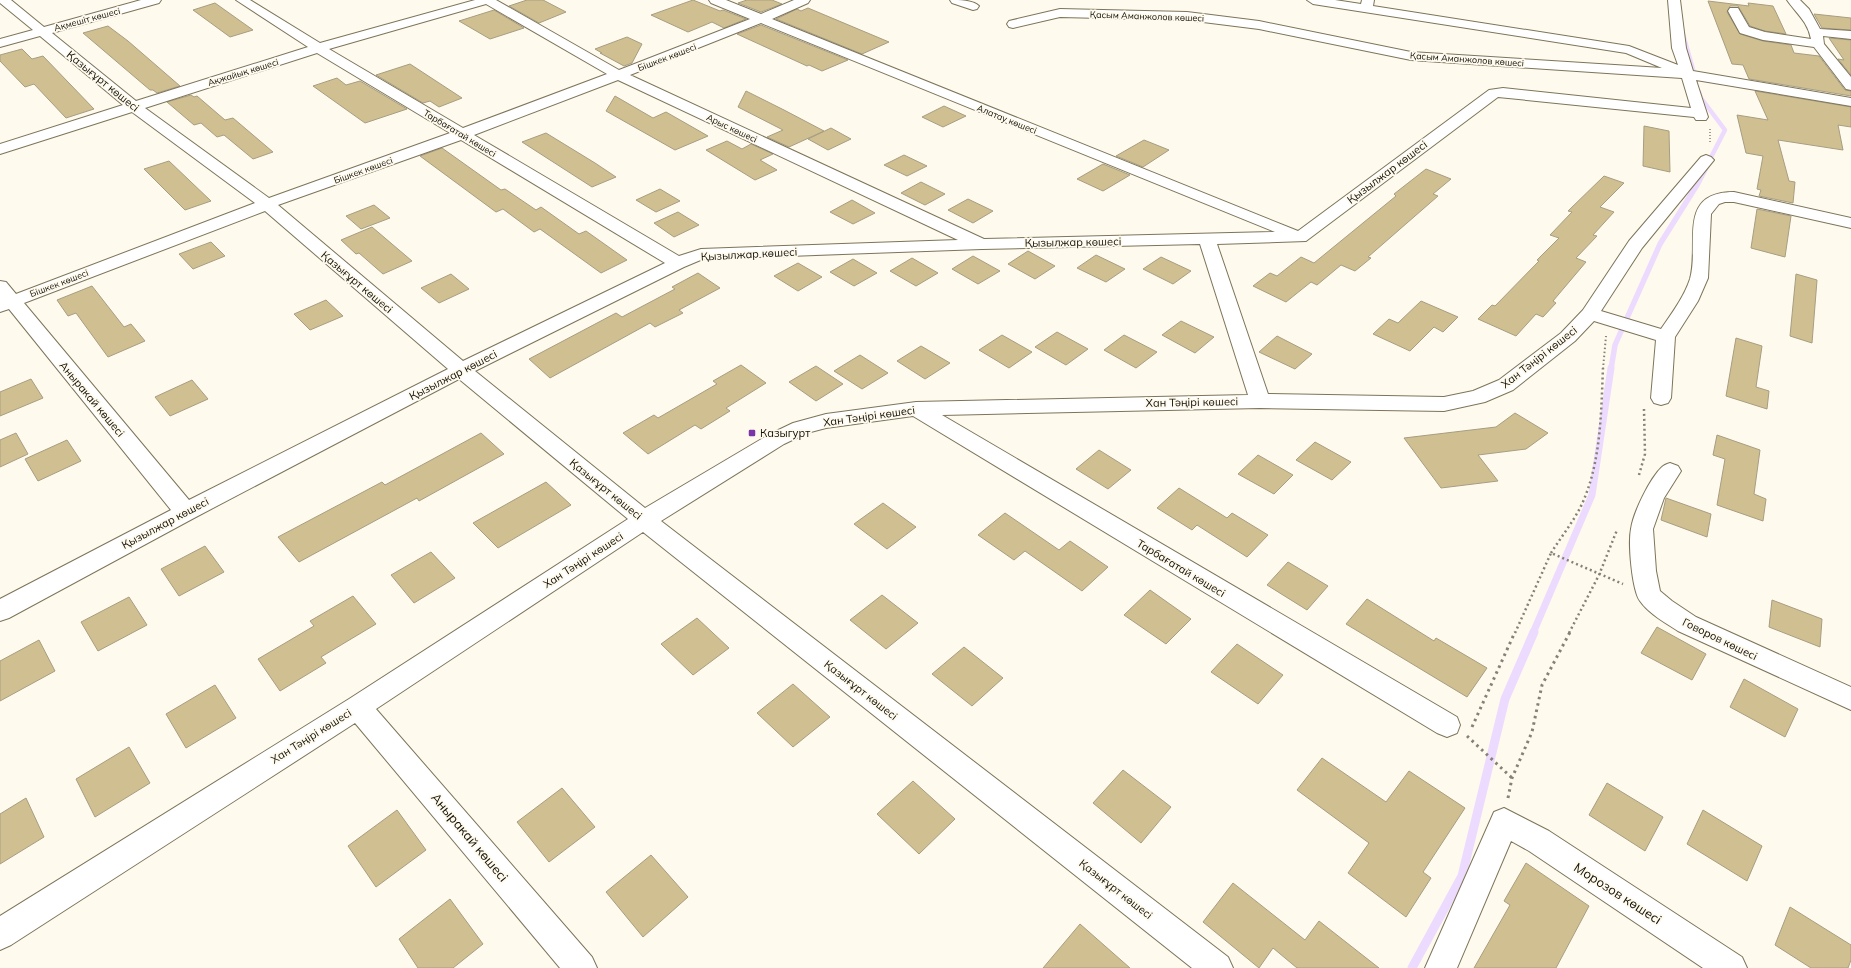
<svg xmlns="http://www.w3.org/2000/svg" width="1851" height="968" font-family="Mulish,sans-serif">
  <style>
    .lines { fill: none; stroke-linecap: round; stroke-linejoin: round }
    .stream-far3 { stroke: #eddaff; stroke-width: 4.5 }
    .stream-far2 { stroke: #eddaff; stroke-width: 5.5 }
    .stream-far1 { stroke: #eddaff; stroke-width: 7 }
    .stream { stroke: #eddaff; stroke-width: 9 }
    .building { fill: #d0c091; stroke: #a79d81 }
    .minor-casing { stroke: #7d7459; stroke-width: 2 }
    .path-far3 { stroke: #858176; stroke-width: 1.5; stroke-dasharray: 1 2; stroke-linecap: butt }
    .path-far2 { stroke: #858176; stroke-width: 2; stroke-dasharray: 1.5 2.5; stroke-linecap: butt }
    .path-far1 { stroke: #858176; stroke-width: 2.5; stroke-dasharray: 2 3; stroke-linecap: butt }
    .path { stroke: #858176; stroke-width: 3; stroke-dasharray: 2.5 4; stroke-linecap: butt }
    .minor { fill: #fff; fill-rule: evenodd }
    .poi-dot { fill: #7a35a9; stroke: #fefaee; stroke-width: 1.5 }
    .labels { text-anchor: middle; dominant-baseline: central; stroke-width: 3.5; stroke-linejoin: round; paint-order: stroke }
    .far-street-label { font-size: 9px; fill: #120f05; stroke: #fefaee }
    .street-label { font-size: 11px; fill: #120f05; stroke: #fefaee }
    .poi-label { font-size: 11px; fill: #120f05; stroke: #fefaee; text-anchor: start }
    .near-street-label { font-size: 13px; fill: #120f05; stroke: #fefaee }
  </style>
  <rect width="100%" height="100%" fill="#fefaee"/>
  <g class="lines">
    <path class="stream-far3" d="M1683,34L1696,80
      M1699,92L1701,98L1725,130L1708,163"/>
    <path class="stream-far2" d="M1611,369L1615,345L1660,244L1697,185L1709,162"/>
    <path class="stream-far1" d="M1533,633L1592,495L1611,368"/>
    <path class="stream" d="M1412,968L1462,876L1505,699L1534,632"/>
  </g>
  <path class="building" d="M527,0H543L566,12L539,23L509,6Z
    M693,0L720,11L723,10L746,19L724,28L712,22L688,32L651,15Z
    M747,0H772L782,4L761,12L738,3Z
    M1708,1L1749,6L1748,3L1773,6L1786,34L1765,31L1750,26L1738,6H1730L1727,12L1740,34L1763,41L1791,45L1794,53L1819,56L1845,90L1851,91V96L1749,79L1743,65L1732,64Z
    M215,3L253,30L230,37L193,10Z
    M808,8L889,42L862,54L776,19L797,9L801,11Z
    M494,10L524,28L490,39L459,21Z
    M1814,14L1851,18V30L1822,28Z
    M761,25L848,60L822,71L809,65L807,66L737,34Z
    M108,26L128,41L180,86L157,93L153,90H150L83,33Z
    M627,37L642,44L632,63L624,66L600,53H602L595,49Z
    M1829,38L1851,40V75L1838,59L1844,60Z
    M22,49L32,59L43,56L94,109L66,118L34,84L25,87L0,61V55Z
    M410,64L462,98L439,107L430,101L423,103L376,75Z
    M337,78L346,85L360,81L407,109L365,123L313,86Z
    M746,91L784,110L824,131L789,147L767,137L783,130L738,107Z
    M1755,91L1851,107V127L1838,125L1843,150L1778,140L1789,181L1795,182L1793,203L1759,196L1761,190L1757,189L1763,156L1746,153L1737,115L1768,120Z
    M191,95L194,97L197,96L225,120L233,118L273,152L253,159L224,135L217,137L201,123L194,125L167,102Z
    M615,96L653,118L666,112L708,136L675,150L606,111Z
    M944,106L966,116L943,127L922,117Z
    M1644,126L1669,131L1670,172L1643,166Z
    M831,128L851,139L828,150L808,139Z
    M546,133L595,163L616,177L592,187L522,142Z
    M1144,140L1169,150L1143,167L1116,156Z
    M727,141L742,149L751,144L773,154L760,160L777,170L755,180L706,150Z
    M442,148L501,190L505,189L536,210L541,207L579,234L586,231L627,260L601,273L540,229L534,232L503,209L496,212L420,156Z
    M904,155L927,166L907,176L884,165Z
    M169,161L211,201L185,210L144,169Z
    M1103,164L1130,175L1103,191L1077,179Z
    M1426,169L1451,179L1433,194L1438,196L1368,257L1371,258L1355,271L1341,265L1317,285L1311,282L1286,302L1253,286L1270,273L1277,276L1301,257L1314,263L1396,196L1394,194Z
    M1604,176L1624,183L1600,207L1614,212L1593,235L1597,236L1576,258L1586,262L1553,301L1556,303L1543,317L1536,314L1516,336L1478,319L1492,305L1495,306L1539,261L1537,260L1559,238L1550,235L1572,212L1568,211Z
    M921,182L945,194L925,205L901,193Z
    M660,189L680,201L656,212L636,200Z
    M968,199L993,211L973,223L948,210Z
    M852,200L875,213L853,224L830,212Z
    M374,205L390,218L361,229L346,216Z
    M1757,209L1791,216L1785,257L1751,248Z
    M678,212L699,225L674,237L654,223Z
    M372,227L412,261L383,274L359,253L356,254L341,240Z
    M211,242L225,256L193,269L179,254Z
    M1028,251L1055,266L1035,279L1008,264Z
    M1096,255L1125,269L1106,282L1077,268Z
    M973,256L1000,271L978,284L952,269Z
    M1161,257L1191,271L1173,284L1143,269Z
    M912,258L938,273L916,286L890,271Z
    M853,259L877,273L854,286L830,272Z
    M798,263L822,277L798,291L774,276Z
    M698,273L720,288L679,310L683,313L655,327L650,323L550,378L529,359L616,313L622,317L675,289L672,287Z
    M451,274L469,289L439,303L421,288Z
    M1796,274L1817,280L1812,343L1790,336Z
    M92,286L124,327L131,324L145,341L108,357L76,313L68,316L57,300Z
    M326,300L343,316L310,330L294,314Z
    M1421,301L1458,317L1443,332L1434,327L1410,351L1373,334L1389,319L1398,323Z
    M1181,321L1214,337L1195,353L1162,335Z
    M1057,332L1088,349L1066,365L1035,347Z
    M1002,335L1032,352L1009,368L979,350Z
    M1124,335L1157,352L1136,368L1104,350Z
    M1277,336L1312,354L1295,369L1259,352Z
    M1736,338L1762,346L1756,387L1769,391L1767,409L1726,396Z
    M921,346L950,363L925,379L897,361Z
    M860,355L888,373L862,389L834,371Z
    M741,365L766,383L726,408L730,411L701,429L695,425L648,454L623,433L654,415L658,418L717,384L713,381Z
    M816,366L843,384L816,401L789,382Z
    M31,379L43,398L0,416V392Z
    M192,380L208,399L170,416L155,397Z
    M1515,413L1548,433L1526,449L1478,455L1498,481L1441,488L1404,438L1496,427Z
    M16,433L28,454L0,467V440Z
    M481,433L504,454L419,501L417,498L299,562L278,537L382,482L385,485Z
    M1717,435L1760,450L1754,494L1766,499L1763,521L1717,505L1725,459L1713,455Z
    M67,440L81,461L38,481L25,459Z
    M1315,442L1351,462L1332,480L1296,460Z
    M1099,450L1131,470L1108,489L1076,469Z
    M1258,455L1293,475L1274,494L1238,474Z
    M546,482L571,505L498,548L473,523Z
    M1179,488L1227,518L1232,513L1268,535L1247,557L1197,525L1192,530L1157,508Z
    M1666,498L1711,514L1707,537L1661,520Z
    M883,503L916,527L887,549L854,524Z
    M1005,513L1059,550L1070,541L1108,567L1082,591L1025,551L1014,560L978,535Z
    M205,546L224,572L179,596L161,569Z
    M431,552L455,578L414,603L391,575Z
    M1288,562L1328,586L1307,610L1267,585Z
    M1150,590L1191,619L1166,644L1124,615Z
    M882,595L918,623L886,649L850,620Z
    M353,596L376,624L321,657L326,663L280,691L258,659L314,626L310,621Z
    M129,597L147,625L98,651L81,622Z
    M1367,599L1434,641L1436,638L1487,668L1467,697L1346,624Z
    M1772,600L1822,619L1820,647L1769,627Z
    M697,618L729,648L693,675L661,644Z
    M1657,627L1706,654L1692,680L1641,653Z
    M39,640L55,671L0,701V661Z
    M1237,644L1283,675L1258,704L1211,672Z
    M964,647L1003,678L972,706L932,674Z
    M1744,679L1798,709L1785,737L1730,707Z
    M793,684L830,717L793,747L757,713Z
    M215,685L236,718L186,748L166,714Z
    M129,747L150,783L95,817L76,779Z
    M1322,758L1386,802L1409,771L1465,808L1423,872L1431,878L1406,917L1348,873L1369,843L1297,790Z
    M1123,770L1171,807L1141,843L1093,803Z
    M913,781L955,819L919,854L877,814Z
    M1607,783L1663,817L1645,851L1589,815Z
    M562,788L595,827L549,862L517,822Z
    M26,798L44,837L0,864V814Z
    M397,810L426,850L376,887L348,846Z
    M1703,810L1762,846L1747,881L1687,844Z
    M651,855L688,897L643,937L606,892Z
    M1526,863L1589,906L1556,968H1474L1510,905L1504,901Z
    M1233,883L1305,940L1319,921L1379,968H1297L1273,948L1259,968L1203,922Z
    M450,899L483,944L453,968H418L399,939Z
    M1790,907L1851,945V960L1848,968H1811L1775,945Z
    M1080,924L1130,968H1043Z"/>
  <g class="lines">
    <g class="minor-casing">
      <path id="minor" d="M0,0H11L44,27L141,0H161L159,3L52,33L136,101L308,47L236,0H250L320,43L475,0H496L619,70L750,19L711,3L709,0H726L761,14L794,0H810L808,3L772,19L1298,231L1489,90L1503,88L1691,108L1682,78L1411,60L1259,29L1187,20L1060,17L1013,28L1009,27L1007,24L1009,21L1060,9L1187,12L1259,21L1411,52L1662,68L1626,53L1313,4L1307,0H1335L1361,4L1362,0H1374L1373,6L1629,46L1678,65L1672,48L1668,0H1680L1686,48L1693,71L1851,98V106L1696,80L1708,117L1706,120H1696L1694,117L1498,97L1306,241L1217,244L1268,394L1444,397L1473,391L1499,380L1561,333L1583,310L1629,241L1701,157L1706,155L1711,157L1714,160L1642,248L1601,311L1661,329C1672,313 1684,297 1690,279C1700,244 1676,192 1734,192L1851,218V228L1734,202H1725L1719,204L1711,214L1708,278L1698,301L1675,337L1671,398L1668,403L1661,405L1654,403L1651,398L1656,340L1594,321L1575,341L1513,390L1485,402L1444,411L1260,408L942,415L1457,717L1460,725L1457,733L1447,737L1437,733L913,416L826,428L807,433L784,444L661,521L1228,957L1233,968H1192L643,532L376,709L592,957L597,968H560L355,723L11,945L0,950V916L349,699L628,519L459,379L194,518L9,618L0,621V599L171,510L9,309L0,312V281L6,282L16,294L255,203L132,112L0,154V144L123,105L40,36L0,47V39L33,30L0,3ZM486,4L607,74L463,128L329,49ZM761,23L1275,232L984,239L630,75ZM317,53L450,133L269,198L145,108ZM618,80L958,240L701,249L679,256L474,135ZM461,140L665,263L463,361L278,205ZM265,211L448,369L189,500L24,303ZM1200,244L1248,395L916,402L826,414L793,423L770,434L645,508L475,371L684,267L703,259L982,249Z
        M950,0C959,0 973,0 979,6L977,9L973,10L952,3Z
        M1787,0H1800L1809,9L1820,29L1851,31V39L1823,36L1824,44L1851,77V90L1846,89L1814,47L1763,40L1740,33L1728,11L1730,8H1738L1749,27L1765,32L1811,39C1808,22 1796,13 1787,0Z
        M1670,463L1678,466L1681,471L1664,498L1653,529L1656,571L1660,591L1672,601L1696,617L1851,687V710L1678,631C1666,623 1649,614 1640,601C1632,590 1628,543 1631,529C1633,513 1650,478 1662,467C1664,465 1667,464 1670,463Z
        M1504,808L1549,831L1742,957L1747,968H1703L1529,851L1511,841L1457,968H1425L1494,812Z"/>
    </g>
    <path class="path-far3" d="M1710,129V144"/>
    <path class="path-far2" d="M1603,369L1606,336"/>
    <path class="path-far1" d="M1639,475L1645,454L1644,409
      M1551,553C1561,537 1574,521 1582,504C1601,462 1601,414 1603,368
      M1515,633L1551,553L1623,584
      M1569,633L1599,575L1617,530"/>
    <path class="path" d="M1472,727L1515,632
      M1467,736L1512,778
      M1508,798L1512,778L1532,732L1542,685L1570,632"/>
    <use href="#minor" class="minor"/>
  </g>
  <rect class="poi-dot" x="748" y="429" width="8" height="8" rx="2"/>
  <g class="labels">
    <g class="far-street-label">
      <text transform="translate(1147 16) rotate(2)">Қасым Аманжолов көшесі</text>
      <text transform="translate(87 19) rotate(-15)">Ақмешіт көшесі</text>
      <text transform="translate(667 57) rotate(-21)">Бішкек көшесі</text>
      <text transform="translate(1467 59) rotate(4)">Қасым Аманжолов көшесі</text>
      <text transform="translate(243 72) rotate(-17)">Ақжайық көшесі</text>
      <text transform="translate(1007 119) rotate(22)">Алатау көшесі</text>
      <text transform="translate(732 128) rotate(25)">Арыс көшесі</text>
      <text transform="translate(460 133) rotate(31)">Тарбағатай көшесі</text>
      <text transform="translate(363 170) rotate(-20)">Бішкек көшесі</text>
      <text transform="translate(59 283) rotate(-21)">Бішкек көшесі</text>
    </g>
    <g class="street-label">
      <text transform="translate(103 81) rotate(39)">Қазығұрт көшесі</text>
      <text transform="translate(1387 172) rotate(-37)">Қызылжар көшесі</text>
      <text transform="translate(1073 242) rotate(-1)">Қызылжар көшесі</text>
      <text transform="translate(749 254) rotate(-3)">Қызылжар көшесі</text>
      <text transform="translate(357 282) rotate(40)">Қазығұрт көшесі</text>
      <text transform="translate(1539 357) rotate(-38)">Хан Тәңірі көшесі</text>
      <text transform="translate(453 375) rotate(-27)">Қызылжар көшесі</text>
      <text transform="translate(92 399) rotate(50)">Аныракай көшесі</text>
      <text transform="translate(1192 402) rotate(-1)">Хан Тәңірі көшесі</text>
      <text transform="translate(869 416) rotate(-8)">Хан Тәңірі көшесі</text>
      <text transform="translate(606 489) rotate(39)">Қазығұрт көшесі</text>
      <text transform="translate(165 523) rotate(-28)">Қызылжар көшесі</text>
      <text transform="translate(583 560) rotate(-33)">Хан Тәңірі көшесі</text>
      <text transform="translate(1181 568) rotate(31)">Тарбағатай көшесі</text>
      <text transform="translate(1720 639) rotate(26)">Говоров көшесі</text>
      <text transform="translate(861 690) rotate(38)">Қазығұрт көшесі</text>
      <text transform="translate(311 736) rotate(-32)">Хан Тәңірі көшесі</text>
      <text transform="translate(1116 889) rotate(38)">Қазығұрт көшесі</text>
    </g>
    <g class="poi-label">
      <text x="760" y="433">Казыгурт</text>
    </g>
    <g class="near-street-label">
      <text transform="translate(470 837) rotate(50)">Аныракай көшесі</text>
      <text transform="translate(1618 893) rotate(33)">Морозов көшесі</text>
    </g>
  </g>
</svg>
